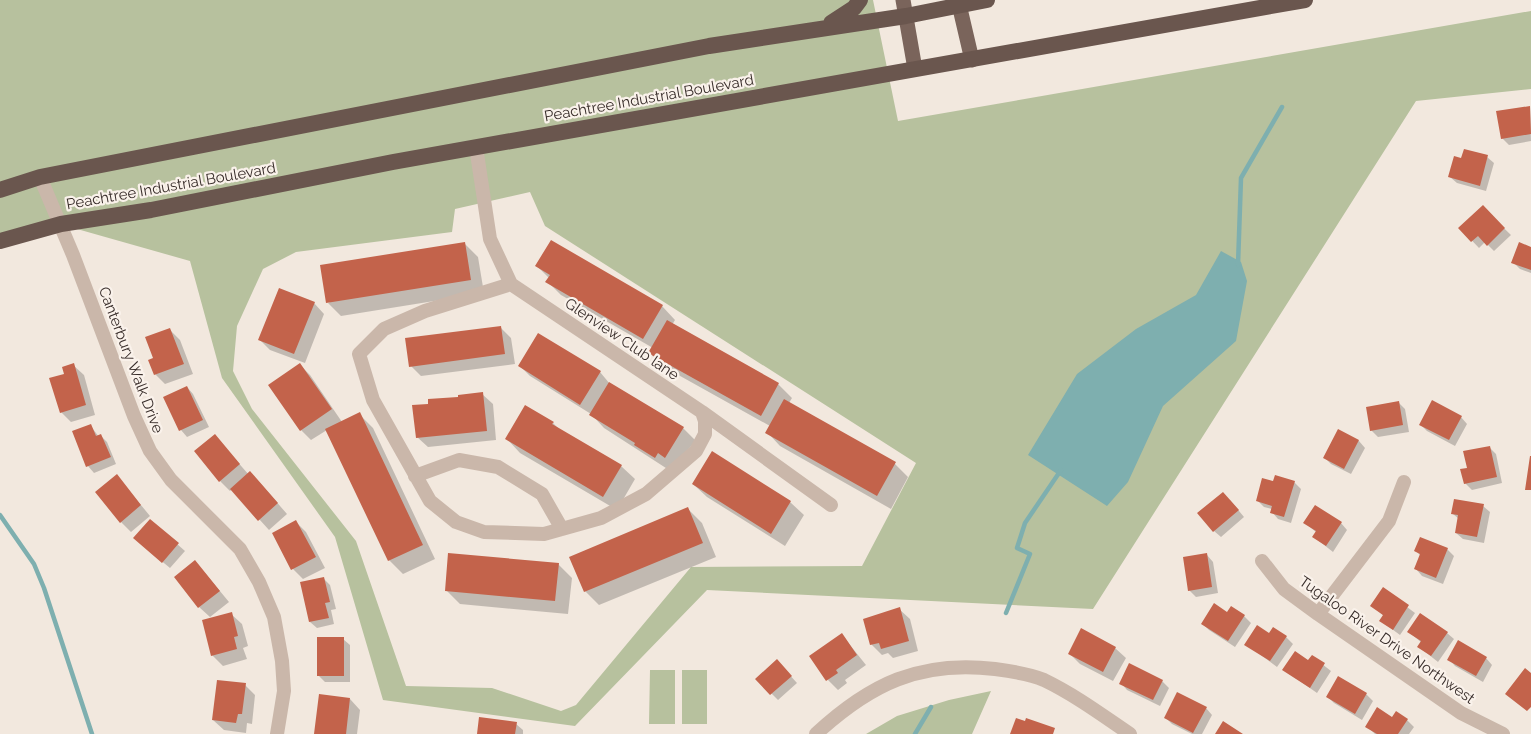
<svg xmlns="http://www.w3.org/2000/svg" width="1531" height="734" font-family="Raleway,sans-serif">
  <style>
    .green { fill: #b7c19e; fill-rule: evenodd }
    .water { fill: #7eafaf }
    .shadow { fill: #0003 }
    .lines { fill: none; stroke-linecap: round; stroke-linejoin: round }
    .stream { stroke: #7eafaf; stroke-width: 4.5 }
    .building { fill: #c3634b }
    .minor { stroke: #cab7aa; stroke-width: 14 }
    .primary { stroke: #7a645b; stroke-width: 15 }
    .trunk { stroke: #6a564e; stroke-width: 16 }
    .labels { text-anchor: middle; dominant-baseline: central; stroke-width: 4.5; stroke-linejoin: round; paint-order: stroke }
    .street-label { font-size: 15px; fill: #382d2a; stroke: #faf2eb }
  </style>
  <rect width="100%" height="100%" fill="#f2e8de"/>
  <path class="green" d="M0,0H873L898,121L1531,11V89L1416,101L1093,609L707,590L575,726L383,700L335,537L222,378L190,261L70,227L0,240ZM530,192L545,226L916,463L862,566L691,567L576,705L561,711L492,688L406,686L356,541L252,409L233,371L237,326L263,269L296,252L452,232L455,209Z
    M650,670H675V724H649Z
    M682,670H707V724H682Z
    M991,691L972,734H866L897,716L949,700Z"/>
  <path class="water" d="M1221,251L1241,262L1247,281L1236,341L1163,406L1128,482L1107,506L1028,455L1077,374L1136,329L1196,295Z"/>
  <path class="shadow" d="M1530,107L1531,141L1509,145L1502,138Z
    M1487,157L1494,163L1486,191L1457,183L1450,177L1462,160Z
    M1482,207L1511,235L1494,251L1485,242L1479,248L1460,228Z
    M464,243L478,257L484,293L341,316L328,303Z
    M1531,248V273L1520,269L1513,262Z
    M537,266L662,306L675,320L672,325L778,384L792,398L789,403L895,464L908,477L891,509L780,446L767,432L770,426L664,367L650,353L653,348L561,295L547,281L549,278Z
    M314,303L324,314L305,363L270,350L260,340Z
    M501,328L511,338L515,364L421,376L411,366Z
    M169,329L180,340L193,374L165,384L155,374V359Z
    M539,335L600,372L610,384L683,428L696,441L669,470L604,428L591,414L530,376L520,366Z
    M73,365L84,375L95,415L71,422L61,412L66,375Z
    M300,365L310,375L342,422L359,414L373,428L435,559L403,574L389,560L327,430L311,440L301,430L270,385Z
    M187,387L193,394L209,427L187,437L181,430L165,398Z
    M482,394L493,404L496,440L428,447L417,437L430,405Z
    M1399,403L1405,409L1409,432L1378,437L1371,430Z
    M1461,417L1467,424L1455,446L1427,431L1420,424Z
    M553,423L560,430L621,466L635,479L617,510L520,453L507,439Z
    M90,425L99,437L101,436L107,442L116,464L94,473L88,466L74,432Z
    M1338,431L1359,441L1365,448L1351,474L1331,464L1324,457Z
    M215,436L249,475L260,483L287,514L269,530L232,489L230,491L220,481Z
    M1489,447L1496,454L1502,483L1472,490L1465,483L1469,469Z
    M117,476L150,516L131,532L121,522Z
    M1294,482L1301,489L1291,523L1278,519L1272,512V509L1264,507L1257,500L1274,483Z
    M693,484L790,502L804,515L785,546L707,497Z
    M1230,500L1244,517L1221,537L1214,531Z
    M1483,506L1490,512L1484,543L1463,539L1456,533L1459,519L1453,514Z
    M688,509L702,523L716,557L599,605L585,591Z
    M151,521L185,551L170,568L142,545Z
    M296,522L306,532L325,568L303,579L293,569Z
    M1305,523H1341L1347,530L1333,552L1314,537L1316,532Z
    M1447,549L1454,556L1443,584L1422,576L1416,569L1421,556L1416,551Z
    M1207,555L1213,562L1218,593L1196,597L1189,590Z
    M558,564L572,578L568,614L460,604L447,591Z
    M205,573L229,602L210,617L199,607Z
    M323,578L330,585L336,609L331,610L334,624L317,628L310,622Z
    M1383,589L1415,613L1400,635L1381,621L1384,616L1372,606Z
    M899,609L910,619L918,651L893,658L888,653L882,655L871,644Z
    M231,614L242,624L248,646L243,648L247,659L223,666L212,655Z
    M1227,614L1244,616L1251,623L1235,647L1209,630L1203,624Z
    M1409,632L1447,633L1454,639L1438,662L1419,647L1422,643Z
    M842,635L866,665L845,680L847,683L838,690L828,680Z
    M1270,635L1286,637L1293,644L1277,667L1246,644Z
    M343,639L350,645V682H325L318,675Z
    M1115,648L1126,658L1113,681L1080,664L1069,653Z
    M1313,657L1331,671L1317,693L1284,670L1309,662Z
    M1486,658L1492,665L1483,682L1455,666L1449,659Z
    M777,661L797,683L778,700L757,679Z
    M1339,678L1366,694L1373,701L1362,720L1334,703L1328,697Z
    M1162,681L1169,688L1160,706L1127,690L1121,683Z
    M245,685L255,695L252,724L247,723L246,733L224,730L213,720Z
    M350,699L360,710L357,734H316Z
    M1206,708L1212,715L1202,734H1192L1172,724L1166,718Z
    M1393,719L1407,720L1414,727L1409,734H1375L1367,726Z
    M516,724L523,730V734H478Z"/>
  <g class="lines">
    <path class="stream" d="M1238,265L1241,178L1282,107
      M0,515L34,564L44,588L92,734
      M1006,613L1030,554L1017,548L1025,523L1061,470
      M915,734L931,707"/>
  </g>
  <path class="building" d="M1530,106L1531,134L1501,139L1496,111Z
    M1464,149L1488,155L1480,186L1448,177L1454,156L1461,158Z
    M1483,205L1505,228L1487,246L1478,236L1471,242L1458,228Z
    M551,240L663,305L643,339L545,282L550,275L535,266Z
    M465,242L471,280L326,303L320,265Z
    M1519,242L1531,247V270L1511,263Z
    M279,288L315,302L294,354L258,340Z
    M667,320L779,383L761,416L648,353Z
    M501,326L505,354L409,367L405,338Z
    M170,328L184,364L154,375L148,360L153,358L145,337Z
    M538,333L601,371L580,405L518,366Z
    M74,363L86,405L60,413L49,378L64,374L62,367Z
    M300,363L332,409L300,431L268,385Z
    M609,382L684,427L665,458L658,453L655,458L634,445L635,443L589,415Z
    M187,386L203,420L179,431L163,397Z
    M483,392L487,431L416,438L412,405L428,404V399L458,397V395Z
    M784,399L896,462L877,496L765,433Z
    M1432,400L1462,416L1449,440L1419,425Z
    M1399,401L1403,425L1370,431L1366,407Z
    M525,405L554,422L552,424L622,465L603,497L505,439Z
    M360,412L423,545L388,561L325,429Z
    M91,424L96,436L101,434L111,457L86,467L72,431Z
    M1338,429L1359,440L1344,469L1323,458Z
    M215,434L240,464L219,482L194,451Z
    M1490,446L1497,477L1464,484L1460,469L1467,468L1463,451Z
    M712,451L791,501L771,534L692,484Z
    M1530,456H1531V490H1525Z
    M250,471L278,503L258,521L230,489Z
    M117,474L141,505L120,523L95,492Z
    M1275,475L1295,481L1284,517L1270,513L1272,506L1256,501L1262,478L1273,481Z
    M1223,492L1239,510L1213,532L1197,513Z
    M1454,499L1484,504L1477,537L1455,533L1458,515L1451,514Z
    M1315,505L1342,522L1326,546L1312,537L1316,531L1303,523Z
    M688,507L703,543L584,592L569,557Z
    M150,519L179,543L162,563L133,538Z
    M296,520L316,557L291,570L272,533Z
    M1420,537L1448,548L1436,578L1414,569L1420,554L1414,551Z
    M448,553L559,563L555,601L445,591Z
    M1207,553L1212,587L1188,591L1183,557Z
    M195,560L220,591L198,608L174,577Z
    M324,577L330,602L325,603L329,618L309,622L300,582Z
    M1383,587L1409,605L1393,630L1379,621L1383,615L1370,606Z
    M1214,603L1227,612L1231,606L1245,615L1228,641L1201,624Z
    M900,607L909,641L881,649L879,643L870,645L863,619Z
    M232,612L238,636L234,637L237,649L211,656L202,620Z
    M1420,613L1448,632L1431,656L1417,647L1421,641L1407,632Z
    M1257,625L1269,633L1273,627L1287,636L1270,661L1244,645Z
    M1081,628L1116,647L1103,672L1068,654Z
    M842,633L857,655L836,670L838,673L826,681L809,656Z
    M317,637H344V676H317Z
    M1458,640L1487,657L1476,676L1447,660Z
    M1295,651L1308,660L1312,655L1325,663L1310,688L1282,670Z
    M777,659L792,676L770,695L755,679Z
    M1129,663L1163,680L1153,700L1119,684Z
    M1525,668L1531,673V707L1527,711L1505,694Z
    M1338,676L1367,693L1355,714L1326,697Z
    M217,680L246,683L242,714H238L236,723L212,720Z
    M1177,692L1207,707L1193,733L1164,718Z
    M319,694L350,698L346,734H314Z
    M1377,707L1392,717L1396,711L1408,719L1398,734H1377L1365,727Z
    M479,717L517,722L515,734H477Z
    M1016,718L1025,721L1026,718L1055,728L1053,734H1010Z
    M1223,721L1243,734H1215Z"/>
  <g class="lines">
    <path class="minor" d="M476,147L490,239L511,284L702,412L831,505
      M40,177L73,255L134,416L150,451L171,480L240,549L259,582L274,617L282,661L284,691L277,734
      M511,284L425,311L384,329L359,354L373,400L430,501L456,522L484,532L544,534L601,518L646,494L696,451L705,434V421L702,412
      M415,476L459,460L498,467L542,494L562,529
      M1262,561L1284,589L1318,614L1461,713L1503,734
      M1318,614L1389,521L1404,482
      M816,734C870,684 920,660 995,669C1010,671 1030,674 1044,680C1075,695 1102,715 1130,734"/>
    <path class="primary" d="M903,0L915,69
      M958,0L972,60"/>
    <path class="trunk" d="M831,23L854,8L860,0
      M0,190L40,177L709,46L906,16L987,0
      M0,241L61,224L151,210L393,162L1305,0"/>
  </g>
  <g class="labels">
    <g class="street-label">
      <text transform="translate(649 98) rotate(-10)">Peachtree Industrial Boulevard</text>
      <text transform="translate(171 186) rotate(-10)">Peachtree Industrial Boulevard</text>
      <text transform="translate(622 339) rotate(34)">Glenview Club lane</text>
      <text transform="translate(131 360) rotate(69)">Canterbury Walk Drive</text>
      <text transform="translate(1387 640) rotate(35)">Tugaloo River Drive Northwest</text>
    </g>
  </g>
</svg>
